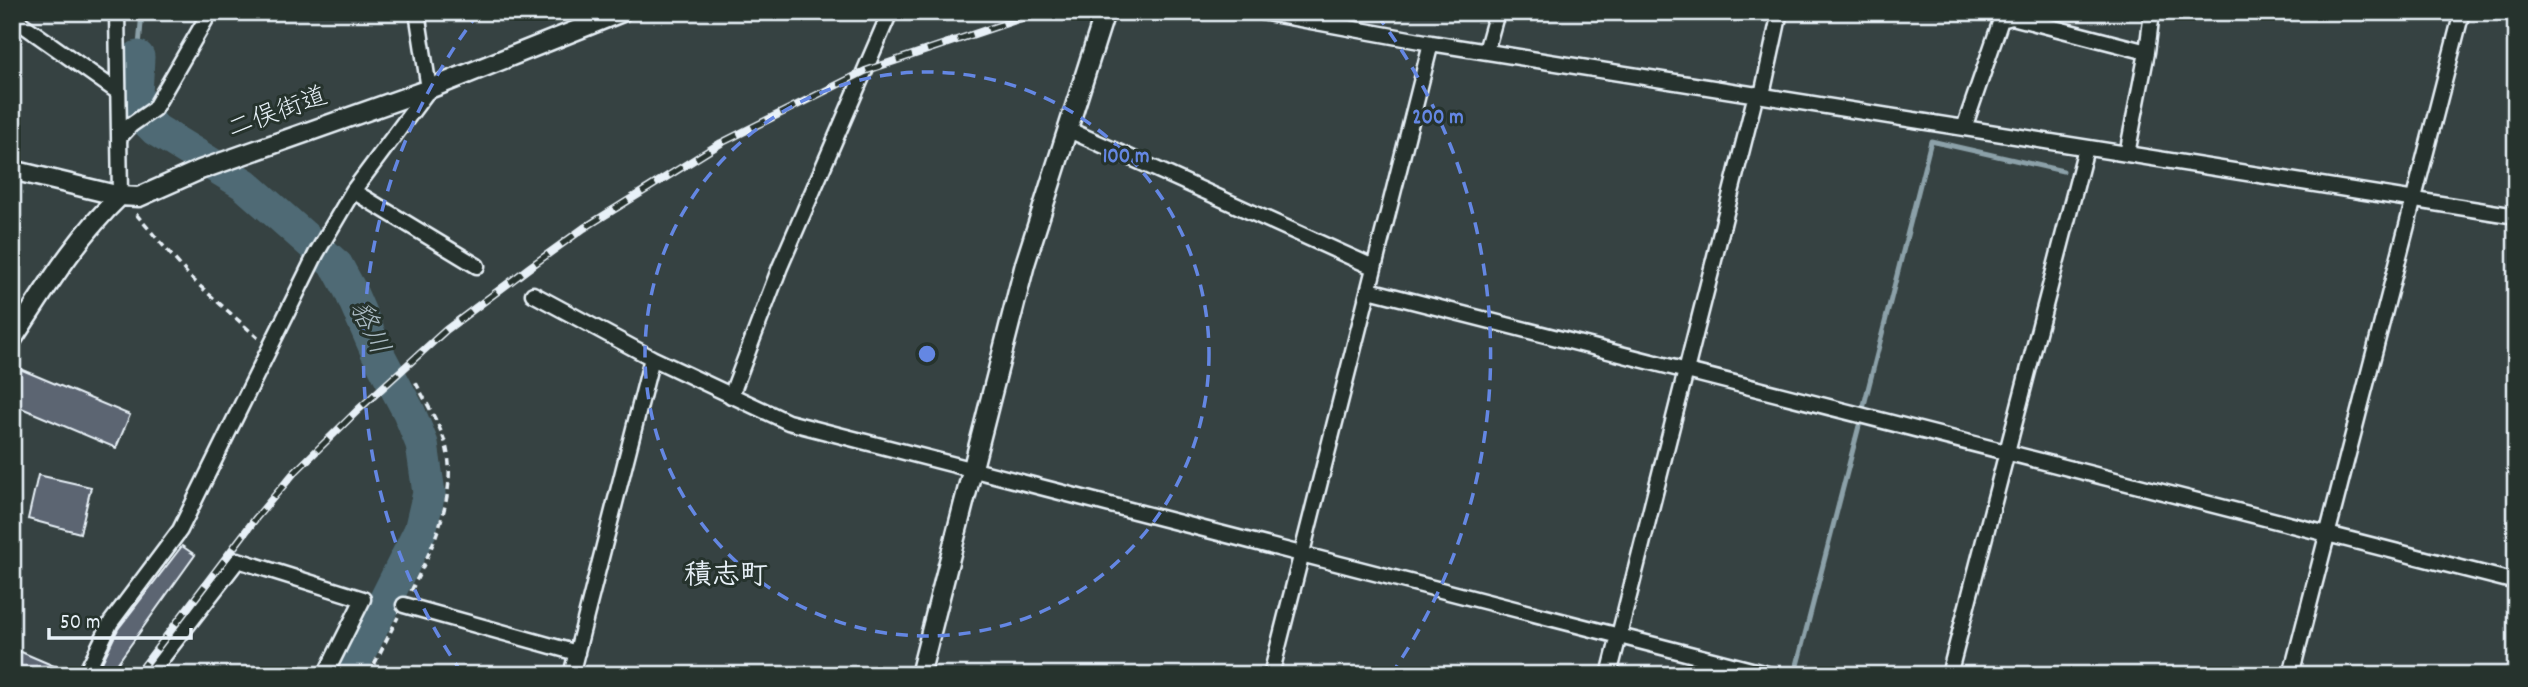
<svg xmlns="http://www.w3.org/2000/svg" width="2528" height="687" font-family="Dekko,'Klee One',sans-serif">
  <style>
    .lines { fill: none; stroke-linecap: round; stroke-linejoin: round }
    .stream { stroke: #8ca1a9; stroke-width: 5 }
    .river { stroke: #4f6b75; stroke-width: 33 }
    .building { fill: #5c6572; stroke: #e8f1f8; stroke-width: 2 }
    .minor-casing { stroke: #e8f1f8; stroke-width: 19 }
    .tertiary-casing { stroke: #e8f1f8; stroke-width: 23 }
    .path { stroke: #e8f1f8; stroke-width: 3.5; stroke-dasharray: 7 5; stroke-linecap: butt }
    .minor { stroke: #26332d; stroke-width: 14 }
    .tertiary { stroke: #26332d; stroke-width: 18 }
    .rail-casing { stroke: #e8f1f8; stroke-width: 8 }
    .rail { stroke: #26332d; stroke-width: 5; stroke-dasharray: 16; stroke-linecap: butt }
    .ring { fill: none; stroke: #6487e3; stroke-width: 3.5; stroke-dasharray: 12 9 }
    .labels { text-anchor: middle; dominant-baseline: central; stroke-width: 6; stroke-linejoin: round; paint-order: stroke }
    .street-label { font-size: 26px; fill: #e8f1f8; stroke: #26332d }
    .water-label { font-size: 28px; font-style: italic; fill: #abbbc4; stroke: #26332d }
    .neighbourhood-label { font-size: 28px; font-weight: bold; fill: #e8f1f8; stroke: #26332d }
    .centre { fill: #6487e3; stroke: #26332d; stroke-width: 3.5 }
    .ring-label { font-size: 21px; text-anchor: middle; font-weight: bold; fill: #6487e3; stroke: #26332d; stroke-width: 6; stroke-linejoin: round; paint-order: stroke }
  </style>
  <rect width="100%" height="100%" fill="#364242"/>
  <filter id="ink" filterUnits="userSpaceOnUse"><feTurbulence type="fractalNoise" baseFrequency=".0143" numOctaves="2"/><feDisplacementMap in="SourceGraphic" scale="14" xChannelSelector="R" yChannelSelector="G"/><feConvolveMatrix kernelMatrix="1 2 1 2 8 2 1 2 1" color-interpolation-filters="sRGB"/></filter>
  <g filter="url(#ink)">
    <g class="lines">
      <path class="stream" d="M138,57L142,12
        M1863,409L1931,141L2063,171
        M1795,673L1860,422"/>
      <path class="river" d="M138,57L136,95L139,113L156,130L244,184L337,266L350,290L377,352L409,412L422,444L429,493L420,531L348,675"/>
    </g>
    <path class="building" d="M20,369L130,415L116,448L12,404V386Z
      M38,475L91,487L80,533L28,519Z
      M182,546L195,555L109,675H96L118,629Z
      M12,648L75,675H12Z"/>
    <g class="lines">
      <g class="minor-casing">
        <path id="minor" d="M117,12L120,196
          M1261,12L1431,43L2516,216
          M12,17L118,92
          M1486,51L1497,12
          M1762,95L1780,12
          M1964,128L2001,20L2012,17L2147,52
          M1067,129L1373,267
          M119,138L131,125L154,109L210,12
          M2127,154L2147,52L2152,12
          M353,191L477,266
          M1369,290L2516,582
          M533,294L652,358
          M731,396L780,267L890,12
          M404,605L577,653
          M85,675L111,622L180,530L316,254L353,191L429,89L417,12
          M149,675L238,560L363,599L325,675
          M571,675L652,358L788,422L1771,675
          M1271,675L1431,43
          M1609,675L1756,94
          M1949,675L2086,148
          M2291,675L2462,12"/>
      </g>
      <g class="tertiary-casing">
        <path id="tertiary" d="M12,170L120,196
          M12,340C45,290 76,238 120,196L139,197L200,170L429,89L622,12
          M920,675L1025,264L1105,12"/>
      </g>
      <path class="path" d="M136,214L190,277L258,338
        M411,591C432,549 460,491 445,442C438,421 424,399 414,379
        M369,675L398,617"/>
      <use href="#minor" class="minor"/>
      <use href="#tertiary" class="tertiary"/>
      <g class="rail-casing">
        <path id="rail" d="M137,675L256,518L293,474L359,409L446,330L530,267L584,228L721,143L865,71L1039,12"/>
      </g>
      <use href="#rail" class="rail"/>
    </g>
  </g>
  <g class="ring">
    <circle cx="927" cy="354" r="282"/>
    <path d="M462 673A564 564 0 0 1 477 15M1377 15A564 564 0 0 1 1392 673"/>
  </g>
  <g class="labels">
    <g class="street-label">
      <text transform="translate(278 114) rotate(-20)">二俣街道</text>
    </g>
    <g class="water-label">
      <text transform="translate(367 329) rotate(65)">貉川</text>
    </g>
    <g class="neighbourhood-label">
      <text x="726" y="578">積志町</text>
    </g>
  </g>
  <circle cx="927" cy="354" r="10" class="centre"/>
  <g class="ring-label">
    <text x="1438" y="123">200 m</text>
    <text x="1126" y="162">100 m</text>
  </g>
  <rect width="2528" height="687" fill="none" stroke="#26332d" stroke-width="42"/>
  <rect x="21" y="21" width="2486" height="645" fill="none" stroke="#e8f1f8" stroke-width="2.5" filter="url(#ink)"/>
  <path d="M49 628v10h142v-10" fill="none" stroke="#e8f1f8" stroke-width="3.5"/>
  <text x="60" y="628" font-size="21" fill="#e8f1f8" stroke="#26332d" stroke-width="5" paint-order="stroke">50 m</text>
</svg>
